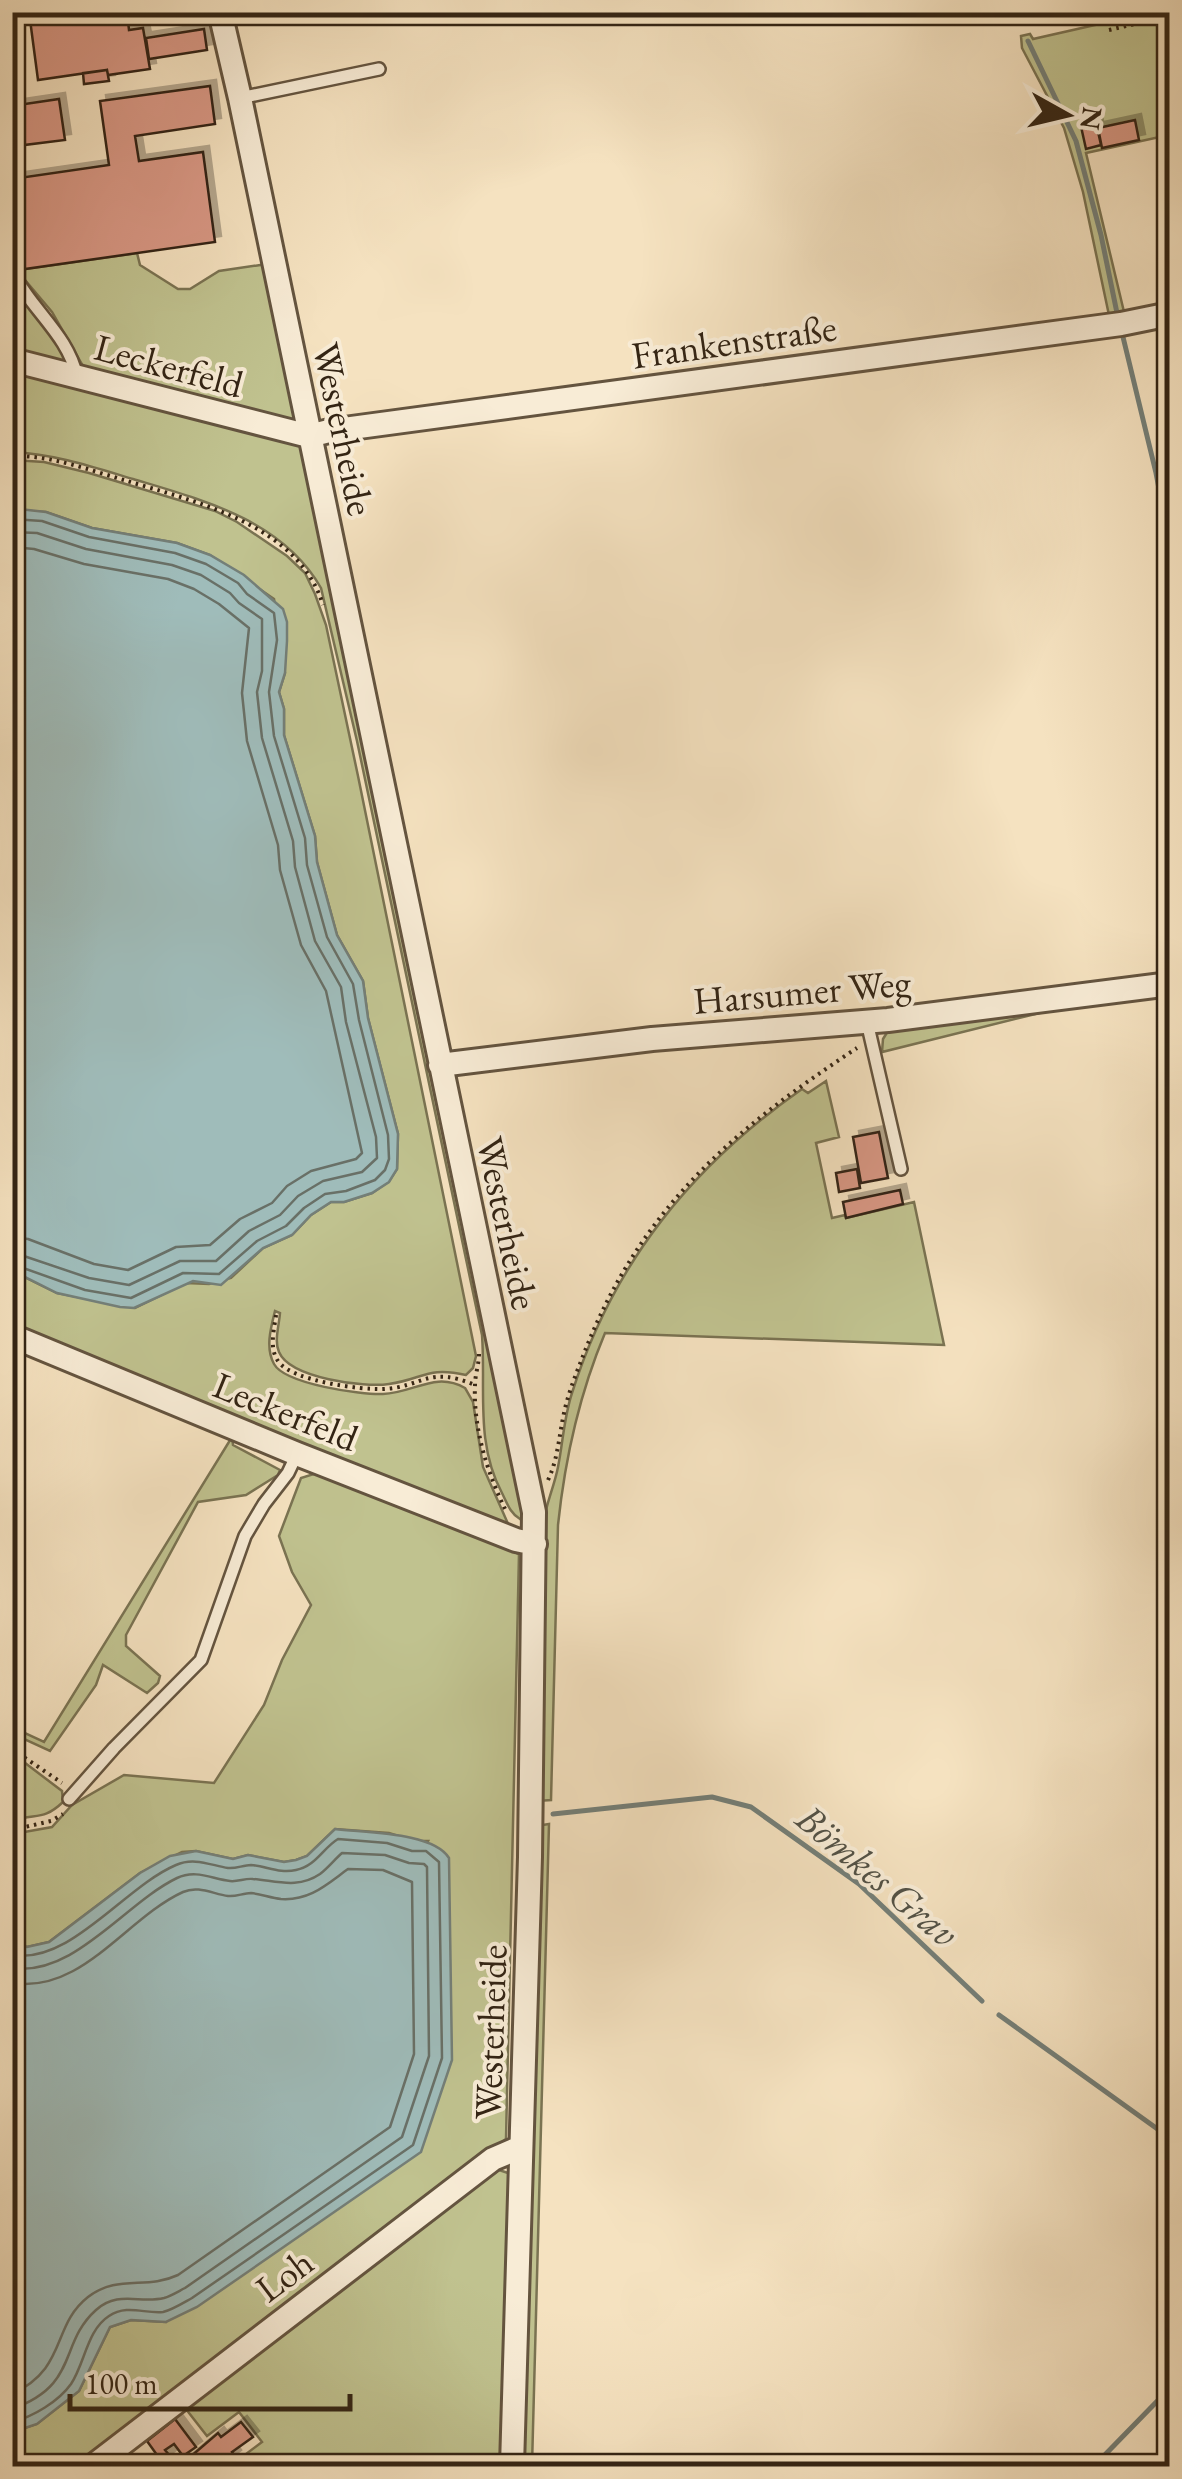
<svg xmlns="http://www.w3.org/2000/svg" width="1182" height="2479" font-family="'EB Garamond',serif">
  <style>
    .green { fill: #c0c28f; stroke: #7a7352; stroke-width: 2.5 }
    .water { fill: #9fbcba; stroke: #747f78; stroke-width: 2.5 }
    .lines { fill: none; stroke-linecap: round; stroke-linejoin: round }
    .shore { stroke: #697067; stroke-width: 2.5 }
    .stream { stroke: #747f78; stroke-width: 5 }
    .building { fill: #d89784; stroke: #332414; stroke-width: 2.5; filter: url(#shadow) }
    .lane-casing { stroke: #64543f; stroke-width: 16 }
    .street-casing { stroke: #64543f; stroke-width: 28 }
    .path { stroke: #332414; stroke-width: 4; stroke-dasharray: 2.5 5; stroke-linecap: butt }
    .lane { stroke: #f8ecd6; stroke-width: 11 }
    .street { stroke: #f8ecd6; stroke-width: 22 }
    .labels { text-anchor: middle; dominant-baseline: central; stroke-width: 8; stroke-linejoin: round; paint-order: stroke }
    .street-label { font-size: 38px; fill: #332414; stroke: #f8ecd6 }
    .water-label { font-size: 40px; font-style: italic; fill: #535246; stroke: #f8ecd6 }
  </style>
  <defs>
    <filter id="shadow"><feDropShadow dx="6" dy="-6" stdDeviation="0" flood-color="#0004"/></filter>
  </defs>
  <rect width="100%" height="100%" fill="#f5e2c0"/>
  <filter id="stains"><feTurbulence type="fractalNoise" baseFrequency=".002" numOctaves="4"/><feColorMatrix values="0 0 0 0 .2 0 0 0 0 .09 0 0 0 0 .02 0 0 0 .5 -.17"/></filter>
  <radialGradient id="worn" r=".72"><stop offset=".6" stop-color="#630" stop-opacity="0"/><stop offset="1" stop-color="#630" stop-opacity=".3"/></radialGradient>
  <path class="green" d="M1148,13H1169V135L1086,153L1125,316L1110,320L1083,192L1064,128L1022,48L1021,36L1030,34L1033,39Z
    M137,253L140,265L178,289H190L219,271L267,264L298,415L289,423L91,371L83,366L52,312L25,280V269Z
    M12,285L57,340L68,365L13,350Z
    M13,364L303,442L524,1517L520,1519C510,1513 507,1503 502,1493C475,1443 486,1389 482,1335L357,741L321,588C282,520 203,500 133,479C93,467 54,454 13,452Z
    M13,460L44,462L89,473L215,511L237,522L287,556L305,573L315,594L326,625L358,776L476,1356L473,1368L466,1375C427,1366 424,1379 389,1384C364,1388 290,1378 279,1352C274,1341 279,1326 280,1313L275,1311C271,1327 265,1348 274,1364C285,1384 361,1395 383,1394C414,1393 435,1371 465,1388L473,1402L483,1467L509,1526L13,1330L12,1271L57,1293L135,1308L186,1283L209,1284L231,1278L263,1248L292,1235L311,1215L331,1202H344L372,1193L389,1181L397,1169L398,1134L368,1018L363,981L337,935L317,862L315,836L284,735V709L279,692L285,673L274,599L210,555L177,543L92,528L46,512L13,510Z
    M1092,1000L882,1052L883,1039L888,1031Z
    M826,1081L839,1137L816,1143L832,1218L845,1215L846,1218L914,1202L944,1345L605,1333C579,1395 565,1458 558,1525L551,1800L537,1801C539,1710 535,1616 543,1526C545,1505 554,1488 558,1467C563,1442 564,1417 572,1393C613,1263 692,1166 802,1089L808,1093Z
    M232,1437L233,1445L280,1470L278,1475L246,1495L198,1502L126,1635V1646L160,1676L158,1683L147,1693L103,1665L96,1685L50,1751L13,1734L12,1727L44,1742Z
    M320,1472L519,1554L506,2139L76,2466H13V2432L37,2424L79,2391L110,2327L131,2320L166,2322L428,1841H414L389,1833L335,1829L307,1856L296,1860L284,1862L248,1855L233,1859L196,1851L182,1852L140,1873L49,1942L27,1947L13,1943V1834L52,1827L72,1805L124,1775L214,1783L264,1705L282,1660L311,1605L292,1572L279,1536L301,1478Z
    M12,1753L62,1791L63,1802C43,1821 36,1813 13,1821Z
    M549,1824L532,2466H519L536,1826Z
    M499,2170L511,2174L503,2466H230L262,2442L239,2412L207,2436L182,2404L485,2173Z"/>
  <path class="water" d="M19,509L46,512L92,528L177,543L210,555L244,575L283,609L287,622V641L285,673L279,692L284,709V735L315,836L317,862L337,935L363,981L368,1018L398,1134L397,1169L389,1182L372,1193L344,1202H331L311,1215L292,1235L263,1248L221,1285L193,1281L134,1308L120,1307L57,1293L13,1271L12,510Z
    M335,1829C365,1833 433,1832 449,1858L452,2060L421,2152L197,2307L166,2322L131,2320L110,2327L79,2391L37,2424L13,2432V1943L27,1947L49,1942L140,1873L170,1856L196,1851L233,1859L248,1855L284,1862L296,1860L307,1856Z"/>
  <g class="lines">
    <path class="shore" d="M12,519L42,521L89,537L175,553L206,564L238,583L247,594L274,613L277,640L269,692L274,736L305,838L307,865L327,937L353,984L359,1020L388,1135L389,1159L385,1170L375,1180L346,1191L325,1194L304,1208L286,1226L257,1241L219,1274L183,1273L131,1298L85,1290L12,1264
      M12,532L37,533L86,549L172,565L201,575L230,593L239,603L262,619V671L257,692L262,738L293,841L295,867L315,941L341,987L346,1022L376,1137L377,1158L362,1172L323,1181L298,1196L280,1215L249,1231L216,1261H180L129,1285L89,1278L12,1252
      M12,547L34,549L84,564L168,579L194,589L219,604L249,628L242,693L247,741L278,845L280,870L301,945L326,991L362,1153L356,1159L311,1171L287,1186L272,1203L240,1219L210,1245L176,1247L128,1270L94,1264L28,1239L12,1237
      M12,1955C70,1965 124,1887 176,1865C194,1857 210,1865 228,1868C236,1869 243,1865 251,1865C266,1866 280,1874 296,1870C316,1866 323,1848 338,1839L387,1843L412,1851H426L439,1862L442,2058L413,2145L192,2298C183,2303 172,2310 163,2312C145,2314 127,2304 109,2316C87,2330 85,2363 71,2384C59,2401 33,2417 12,2422
      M12,1968C74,1977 125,1903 177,1878C196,1869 212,1879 230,1881C238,1882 245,1878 253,1879C277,1881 298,1889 320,1874C328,1868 335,1859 342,1853L385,1855L409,1863L424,1864L427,1867L429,2056L402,2137L185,2288C179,2291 171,2296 164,2298C140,2304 118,2290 96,2310C58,2344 80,2385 12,2409
      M12,1983C82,1994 126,1918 183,1892C198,1885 213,1894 228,1896C236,1897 243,1893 251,1893C261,1894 271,1898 281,1899C310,1901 327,1884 348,1869L383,1870L412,1882L414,2054L390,2127L178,2275C146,2290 118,2274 88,2297C51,2326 68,2368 12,2394"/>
    <path class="stream" d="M1025,12L1026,21
      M1028,41L1076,141L1101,235L1117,313
      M1123,337L1156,473L1170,546
      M553,1814L712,1797L751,1807L859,1884L982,2001
      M999,2015L1170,2138
      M1094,2466L1170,2388"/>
  </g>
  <path class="building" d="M29,12H127L129,30L143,28L150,69L108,75L107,70L38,80Z
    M204,29L207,50L149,59L146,38Z
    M107,70L109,81L84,84L83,73Z
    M210,86L215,124L135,136L139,161L203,152L215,242L25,269L12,179L109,165L100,101Z
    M59,99L65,140L24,145L18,105Z
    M1095,118L1101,145L1086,149L1080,122Z
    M1135,120L1139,140L1102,148L1098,128Z
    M879,1132L888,1178L861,1183L853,1137Z
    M857,1169L860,1188L839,1192L836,1173Z
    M900,1190L903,1204L846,1218L843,1202Z
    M175,2419L196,2447L183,2456L174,2444L165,2450L170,2456L162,2462L147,2441Z
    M241,2422L253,2437L232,2452L235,2456L222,2466L182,2464L218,2433L221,2437Z"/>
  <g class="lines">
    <g class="lane-casing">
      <path id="lane" d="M240,98L379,69
        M12,269C28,308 68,333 77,377
        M867,1022L901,1169
        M69,1799L114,1748L201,1660L245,1536L264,1504L288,1473L297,1454"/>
    </g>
    <g class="street-casing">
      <path id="street" d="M220,12L240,98L534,1512L530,1857L512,2466
        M12,360L309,436L329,431L1121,324L1170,314
        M440,1065L652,1039L888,1020L1170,984
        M12,1336L297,1454L516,1540L535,1544
        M93,2466L493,2159L521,2147"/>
    </g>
    <path class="path" d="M1109,30L1170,16
      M12,456C50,455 89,470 124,480C196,502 298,524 323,605
      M276,1315C274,1330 269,1348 278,1361C291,1381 361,1390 383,1389C424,1387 427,1365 475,1385
      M479,1354C479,1364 475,1375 475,1385C473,1429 488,1475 507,1513
      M548,1480C558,1459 559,1436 564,1413C568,1394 576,1374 583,1356C639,1210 731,1131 857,1048
      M12,1749L62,1783
      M12,1830L51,1821L63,1814"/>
    <use href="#lane" class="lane"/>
    <use href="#street" class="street"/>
  </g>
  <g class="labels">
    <g class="street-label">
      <text transform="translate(734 341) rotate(-8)">Frankenstraße</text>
      <text transform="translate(169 365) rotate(15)">Leckerfeld</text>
      <text transform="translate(344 429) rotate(78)">Westerheide</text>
      <text transform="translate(802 991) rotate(-5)">Harsumer Weg</text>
      <text transform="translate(508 1223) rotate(78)">Westerheide</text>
      <text transform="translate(286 1411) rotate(22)">Leckerfeld</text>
      <text transform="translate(490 2032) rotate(-88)">Westerheide</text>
      <text transform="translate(284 2275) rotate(-37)">Loh</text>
    </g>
    <g class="water-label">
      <text transform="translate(878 1875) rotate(40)">Bömkes Grav</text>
    </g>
  </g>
  <rect width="1182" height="2479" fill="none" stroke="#f5e2c0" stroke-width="50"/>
  <rect x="15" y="15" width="1152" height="2449" fill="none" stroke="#332414" stroke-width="5"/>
  <rect x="25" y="25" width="1132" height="2429" fill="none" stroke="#332414" stroke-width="2.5"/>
  <g transform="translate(1067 115) rotate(98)" stroke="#f8ecd6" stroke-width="8" paint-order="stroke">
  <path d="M0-8L18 38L0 25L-18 38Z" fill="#332414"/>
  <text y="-15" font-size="28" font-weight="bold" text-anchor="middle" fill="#332414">N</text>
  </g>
  <path d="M70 2394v15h280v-15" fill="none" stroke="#332414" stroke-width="5"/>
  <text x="85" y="2394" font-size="30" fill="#332414" stroke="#f8ecd6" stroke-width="8" paint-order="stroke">100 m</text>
  <rect width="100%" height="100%" filter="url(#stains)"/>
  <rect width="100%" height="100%" fill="url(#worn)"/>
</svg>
